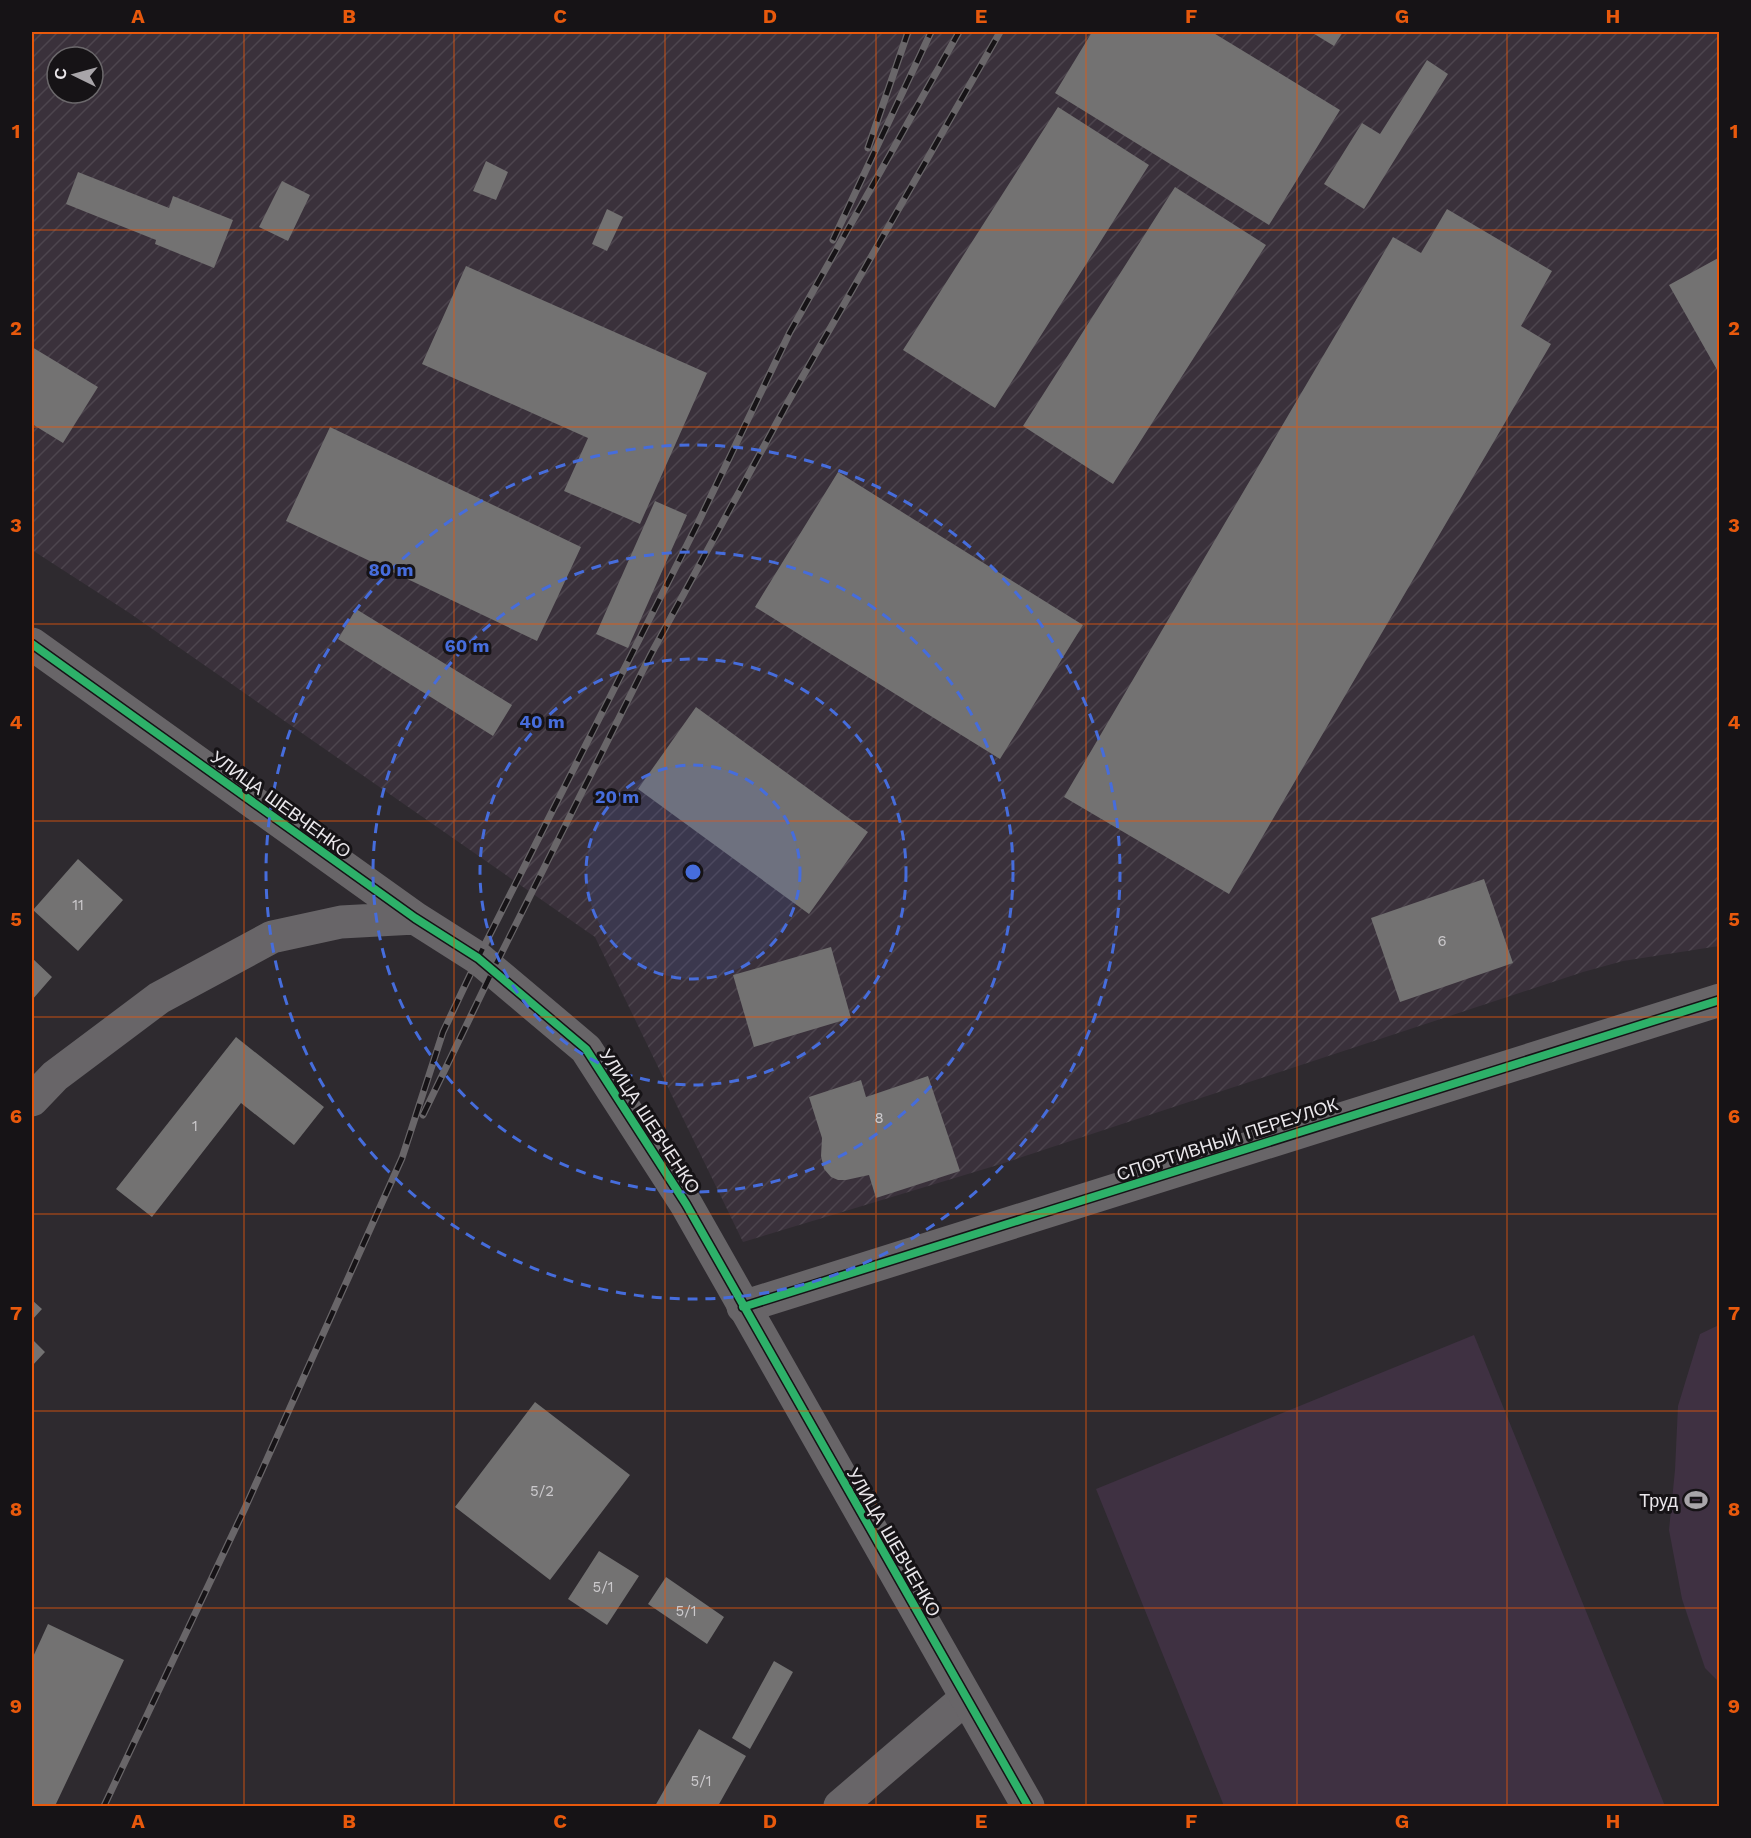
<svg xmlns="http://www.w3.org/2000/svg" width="1751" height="1838" font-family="'Work Sans',sans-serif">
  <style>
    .industrial { fill: url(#industrial-furrows); fill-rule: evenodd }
    .pitch { fill: #3f3142 }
    .building { fill: #737272 }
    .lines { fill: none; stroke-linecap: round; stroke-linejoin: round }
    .minor { stroke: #686568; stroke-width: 33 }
    .tertiary { stroke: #686568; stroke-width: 33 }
    .rail-casing { stroke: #696669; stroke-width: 7 }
    .rail { stroke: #161316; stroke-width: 4.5; stroke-dasharray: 14; stroke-linecap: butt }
    .cycleway-casing { stroke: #161316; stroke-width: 11 }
    .cycleway { stroke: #2db169; stroke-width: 8 }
    .grid { fill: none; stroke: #e8590c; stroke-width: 1.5; stroke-opacity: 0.55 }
    .ring { fill: none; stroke: #466ddc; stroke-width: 3; stroke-dasharray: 10 8 }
    .labels { text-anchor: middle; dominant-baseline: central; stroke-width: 6; stroke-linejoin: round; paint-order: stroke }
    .number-label { font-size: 15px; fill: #cccacd }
    .street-label { font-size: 18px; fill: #eae7eb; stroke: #161316 }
    .poi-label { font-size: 18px; fill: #eae7eb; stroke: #161316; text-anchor: end }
    .centre { fill: #466ddc; stroke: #161316; stroke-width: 3 }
    .ring-label { font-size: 18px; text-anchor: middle; font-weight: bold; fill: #466ddc; stroke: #161316; stroke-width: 6; stroke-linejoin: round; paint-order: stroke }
    .neatline { fill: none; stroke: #e8590c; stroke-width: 2 }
    .grid-label { font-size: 20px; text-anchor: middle; font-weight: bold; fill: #e8590c }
  </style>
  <defs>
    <pattern id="industrial-furrows" width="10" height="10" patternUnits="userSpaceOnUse" patternTransform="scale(1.5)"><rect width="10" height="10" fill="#3a313b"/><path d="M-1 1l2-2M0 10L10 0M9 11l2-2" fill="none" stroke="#4d454e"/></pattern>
  </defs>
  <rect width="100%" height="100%" fill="#2e2a2f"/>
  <path class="industrial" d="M32,32H1719V946L1623,961L1583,972L1001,1164L743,1242L595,937L128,612L32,550ZM57,57H93V93H57Z"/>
  <path class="pitch" d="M1719,1325V1682L1705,1668L1682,1599L1669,1530L1675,1470L1678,1406L1700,1334Z
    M1474,1335L1665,1806H1224L1096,1489Z"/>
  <path class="building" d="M1092,32H1212L1340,110L1269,225L1055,93Z
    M1311,32H1343L1334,46Z
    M1427,60L1448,74L1364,209L1324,184L1362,123L1380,134Z
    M1058,107L1149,165L995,408L903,350Z
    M486,161L508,172L496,200L473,191Z
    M78,172L169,208L173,196L233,220L214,268L155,244L156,240L66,204Z
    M282,181L310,195L288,241L259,227Z
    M1175,187L1266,245L1113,484L1023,426Z
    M607,209L623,217L607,251L592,244Z
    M1447,209L1552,271L1521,326L1551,344L1229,894L1064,797L1393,237L1421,253Z
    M1720,257V375L1669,285Z
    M466,266L707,373L640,524L564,491L588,438L422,364Z
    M32,347L98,387L63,443L32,424Z
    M330,427L581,547L537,641L286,521Z
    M838,472L1083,625L1000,759L755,607Z
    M655,501L687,515L628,648L596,634Z
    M356,609L512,705L493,736L338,639Z
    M696,707L868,832L809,914L638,789Z
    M78,859L123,900L78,951L33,910Z
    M1484,879L1513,963L1400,1002L1371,918Z
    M831,947L851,1018L754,1047L733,975Z
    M32,958L52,977L32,1000Z
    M236,1037L324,1107L294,1145L241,1103L152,1217L116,1189Z
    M928,1076L960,1171L876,1198L869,1175L846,1180H838L831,1177L824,1169L821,1156L822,1138L809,1097L861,1080L866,1097Z
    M32,1300L42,1309L32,1320Z
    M32,1339L45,1352L32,1366Z
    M535,1402L630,1475L550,1580L455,1507Z
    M599,1551L639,1576L607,1625L568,1599Z
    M666,1577L724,1617L707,1644L648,1604Z
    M48,1624L124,1660L55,1806H32V1659Z
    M774,1661L793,1672L750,1749L732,1738Z
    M699,1729L746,1756L718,1806H655Z"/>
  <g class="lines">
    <path class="minor" d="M743,1307L1720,1000
      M840,1806L966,1698"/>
    <path class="tertiary" d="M32,644L415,918L478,958L586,1049L686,1204L1028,1806
      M32,1100L55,1076L159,998L272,937L341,922L415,918"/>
    <g class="rail-casing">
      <path id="rail" d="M868,148L908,32
        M833,240L931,32
        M423,1115L493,970L650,656L788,402L1000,32
        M104,1806L245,1508L402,1158L443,1032L478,958L697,525L790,332L959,32"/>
    </g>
    <use href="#rail" class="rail"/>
    <g class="cycleway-casing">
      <path id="cycleway" d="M32,644L415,918L478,958L586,1049L686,1204L1028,1806
        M743,1307L1720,1000"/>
    </g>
    <use href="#cycleway" class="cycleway"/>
  </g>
  <path class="grid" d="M244,32V1806M454,32V1806M665,32V1806M876,32V1806M1086,32V1806M1297,32V1806M1507,32V1806M32,230H1720M32,427H1720M32,624H1720M32,821H1720M32,1017H1720M32,1214H1720M32,1411H1720M32,1608H1720"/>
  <circle cx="693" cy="872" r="107" fill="#466ddc" fill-opacity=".12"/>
  <g class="ring">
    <circle cx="693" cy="872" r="107"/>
    <circle cx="693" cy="872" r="213"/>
    <circle cx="693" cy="872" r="320"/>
    <circle cx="693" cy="872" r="427"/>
  </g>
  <defs>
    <g id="stadium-bare" transform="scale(1.8)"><path d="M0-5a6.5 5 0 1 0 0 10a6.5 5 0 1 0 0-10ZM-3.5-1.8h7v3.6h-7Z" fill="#a8a5a9" stroke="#161316" stroke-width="2.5" paint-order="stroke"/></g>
  </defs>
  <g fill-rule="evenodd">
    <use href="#stadium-bare" x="1696" y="1500"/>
  </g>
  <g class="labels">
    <g class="number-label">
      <text x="78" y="905">11</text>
      <text x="1442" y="941">6</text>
      <text x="879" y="1118">8</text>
      <text x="195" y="1126">1</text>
      <text x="542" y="1491">5/2</text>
      <text x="603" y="1587">5/1</text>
      <text x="686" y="1611">5/1</text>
      <text x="701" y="1781">5/1</text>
    </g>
    <g class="street-label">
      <text transform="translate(281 804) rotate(36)">УЛИЦА ШЕВЧЕНКО</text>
      <text transform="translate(650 1121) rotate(57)">УЛИЦА ШЕВЧЕНКО</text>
      <text transform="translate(1227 1139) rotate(-18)">СПОРТИВНЫЙ ПЕРЕУЛОК</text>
      <text transform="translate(894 1542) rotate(60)">УЛИЦА ШЕВЧЕНКО</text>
    </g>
    <g class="poi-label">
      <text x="1678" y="1500">Труд</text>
    </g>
  </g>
  <circle cx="693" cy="872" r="9" class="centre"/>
  <g class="ring-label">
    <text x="391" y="576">80 m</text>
    <text x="467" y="652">60 m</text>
    <text x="542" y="728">40 m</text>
    <text x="617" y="803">20 m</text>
  </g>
  <rect width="1751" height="1838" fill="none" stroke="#161316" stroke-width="66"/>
  <g transform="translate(75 75) rotate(275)"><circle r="28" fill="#161316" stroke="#6b686b" stroke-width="1.5"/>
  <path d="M0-4.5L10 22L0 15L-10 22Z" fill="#a8a5a9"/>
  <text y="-9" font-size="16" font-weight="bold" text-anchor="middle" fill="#eae7eb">С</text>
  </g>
  <rect x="33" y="33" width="1685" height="1772" class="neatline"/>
  <g class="grid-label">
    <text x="138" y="23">A</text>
    <text x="349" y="23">B</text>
    <text x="560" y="23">C</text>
    <text x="770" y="23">D</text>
    <text x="981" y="23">E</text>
    <text x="1191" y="23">F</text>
    <text x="1402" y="23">G</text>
    <text x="1613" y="23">H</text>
    <text x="16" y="138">1</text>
    <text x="1734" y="138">1</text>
    <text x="16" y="335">2</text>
    <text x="1734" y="335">2</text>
    <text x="16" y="532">3</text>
    <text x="1734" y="532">3</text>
    <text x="16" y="729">4</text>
    <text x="1734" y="729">4</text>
    <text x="16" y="926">5</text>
    <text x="1734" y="926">5</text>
    <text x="16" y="1123">6</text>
    <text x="1734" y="1123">6</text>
    <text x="16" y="1320">7</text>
    <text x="1734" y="1320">7</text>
    <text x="16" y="1516">8</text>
    <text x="1734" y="1516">8</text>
    <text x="16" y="1713">9</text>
    <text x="1734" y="1713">9</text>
    <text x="138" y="1828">A</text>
    <text x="349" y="1828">B</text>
    <text x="560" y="1828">C</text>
    <text x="770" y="1828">D</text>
    <text x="981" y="1828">E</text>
    <text x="1191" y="1828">F</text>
    <text x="1402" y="1828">G</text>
    <text x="1613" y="1828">H</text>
  </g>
</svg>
